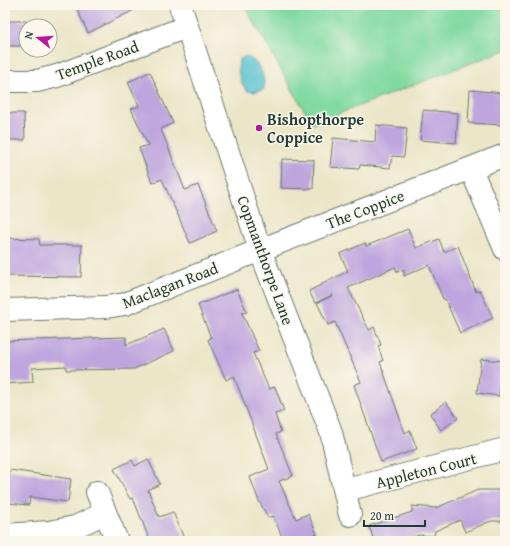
<svg xmlns="http://www.w3.org/2000/svg" width="510" height="546" font-family="'Gentium Book Plus',serif">
  <style>
    .green { fill: #80daa0; stroke: #508c6a }
    .water { fill: #56c1d1; stroke: #3a7f82 }
    .building { fill: #bea5de }
    .lines { fill: none; stroke-linecap: round; stroke-linejoin: round }
    .street-casing { stroke: #677868; stroke-width: 24 }
    .street { stroke: #fff; stroke-width: 22 }
    .poi-dot { fill: #b5179e; stroke: #fbf7ec; stroke-width: 1.5 }
    .labels { text-anchor: middle; dominant-baseline: central; stroke-width: 3; stroke-linejoin: round; paint-order: stroke }
    .street-label { font-size: 16px; fill: #1f3d34; stroke: #fbf7ec }
    .poi-label { font-size: 16px; font-weight: bold; fill: #1f3d34; stroke: #fbf7ec; text-anchor: start }
  </style>
  <rect width="100%" height="100%" fill="#fbf7ec"/>
  <filter id="ink" filterUnits="userSpaceOnUse"><feTurbulence type="fractalNoise" baseFrequency=".025" numOctaves="2"/><feDisplacementMap in="SourceGraphic" scale="8" xChannelSelector="R" yChannelSelector="G"/><feConvolveMatrix kernelMatrix="1 2 1 2 8 2 1 2 1" color-interpolation-filters="sRGB"/></filter>
  <filter id="wash" filterUnits="userSpaceOnUse"><feTurbulence type="fractalNoise" baseFrequency=".012" numOctaves="4" result="noise"/><feDisplacementMap in="SourceGraphic" scale="16" xChannelSelector="R" yChannelSelector="G"/><feGaussianBlur stdDeviation="0.9" result="paint"/><feColorMatrix in="noise" values="0 0 0 0 0 0 0 0 0 0 0 0 0 0 0 0 0 1.4 0 .05"/><feComposite in="paint" operator="in"/></filter>
  <g filter="url(#wash)">
    <rect width="100%" height="100%" fill="#ece6c9"/>
    <path class="green" d="M244,5H505V50L312,124Z"/>
    <path class="water" d="M246,56C260,63 265,74 264,89L255,92L247,91C239,80 237,73 239,60Z"/>
    <g id="blocks">
      <path class="building" d="M75,5H144L88,33Z
        M5,21H26V46H5Z
        M150,72L173,123L161,129L185,190L198,185L217,231L190,243L162,179L152,183L139,148L148,145L131,109L139,106L128,82Z
        M470,90L505,93L504,125L468,123Z
        M423,110L458,113L456,143L420,140Z
        M5,113H24L25,140H5Z
        M376,125L407,128L404,157L392,156L390,168L360,165L359,169L330,167L333,138L375,142Z
        M282,159L314,160L313,189L281,188Z
        M408,229L416,248L439,239L444,252L458,246L476,292L480,290L493,318L460,333L445,299H443L429,265L404,276V269L397,272L395,267L348,288L369,330L374,327L381,345L378,346L383,361L380,362L405,433L410,430L417,449L381,462L354,385L361,382L335,322L328,325L317,303L333,295L315,303L309,291L348,271L340,254L365,243L366,246Z
        M5,238L39,239L40,245H82L81,277L5,276Z
        M237,289L247,312L242,313L259,351L253,353L269,389L275,387L284,411L275,414L281,432L276,434L293,476L279,481L296,519L308,514L317,534L300,541H284L273,516L268,518L258,499L250,477L269,469L234,376L226,380L208,340L211,338L198,305Z
        M164,329L174,351L134,369L66,370V366L32,368L33,382L5,384V341L126,337V345Z
        M481,359L503,361L499,396L477,393Z
        M446,402L458,418L441,430L430,414Z
        M148,459L160,484L148,490L159,517L173,512L185,541H150L133,498L130,499L114,469L132,460L135,466Z
        M10,470L71,479L68,502L30,497L29,505L7,503Z
        M478,490H505V521H491L465,532L460,520L435,531L434,536L419,535L401,541H374L369,526L412,512V506L436,508Z"/>
    </g>
  </g>
  <g filter="url(#ink)">
    <use href="#blocks" fill-opacity="0" stroke="#677868" stroke-width="1"/>
    <g class="lines">
      <g class="street-casing">
        <path id="street" d="M180,5L260,250L331,432L350,515
          M5,81H37L57,76L186,27
          M471,169L505,249
          M5,310L106,307L125,304L260,250L505,155
          M346,490L505,449
          M97,492L117,541
          M5,535L49,532L75,527L105,513"/>
      </g>
      <use href="#street" class="street"/>
    </g>
  </g>
  <circle class="poi-dot" cx="259" cy="128" r="4"/>
  <g class="labels">
    <g class="street-label">
      <text transform="translate(97 60) rotate(-20)">Temple Road</text>
      <text transform="translate(365 209) rotate(-21)">The Coppice</text>
      <text transform="translate(266 260) rotate(70)">Copmanthorpe Lane</text>
      <text transform="translate(170 285) rotate(-21)">Maclagan Road</text>
      <text transform="translate(426 470) rotate(-14)">Appleton Court</text>
    </g>
    <g class="poi-label">
      <text x="267" y="119">Bishopthorpe<tspan x="267" dy="18">Coppice</tspan></text>
    </g>
  </g>
  <rect width="510" height="546" fill="none" stroke="#fbf7ec" stroke-width="20"/>
  <g transform="translate(38 38) rotate(287)"><circle r="19" fill="#fbf7ec" stroke="#a3ada2"/>
  <path d="M0-3L7 15L0 10L-7 15Z" fill="#b5179e"/>
  <text y="-6" font-size="11" font-weight="bold" text-anchor="middle" fill="#1f3d34">N</text>
  </g>
  <path d="M364 520v6h61v-6" fill="none" stroke="#1f3d34" stroke-width="2"/>
  <text x="370" y="520" font-size="12" fill="#1f3d34" stroke="#fbf7ec" stroke-width="3" paint-order="stroke">20 m</text>
</svg>
